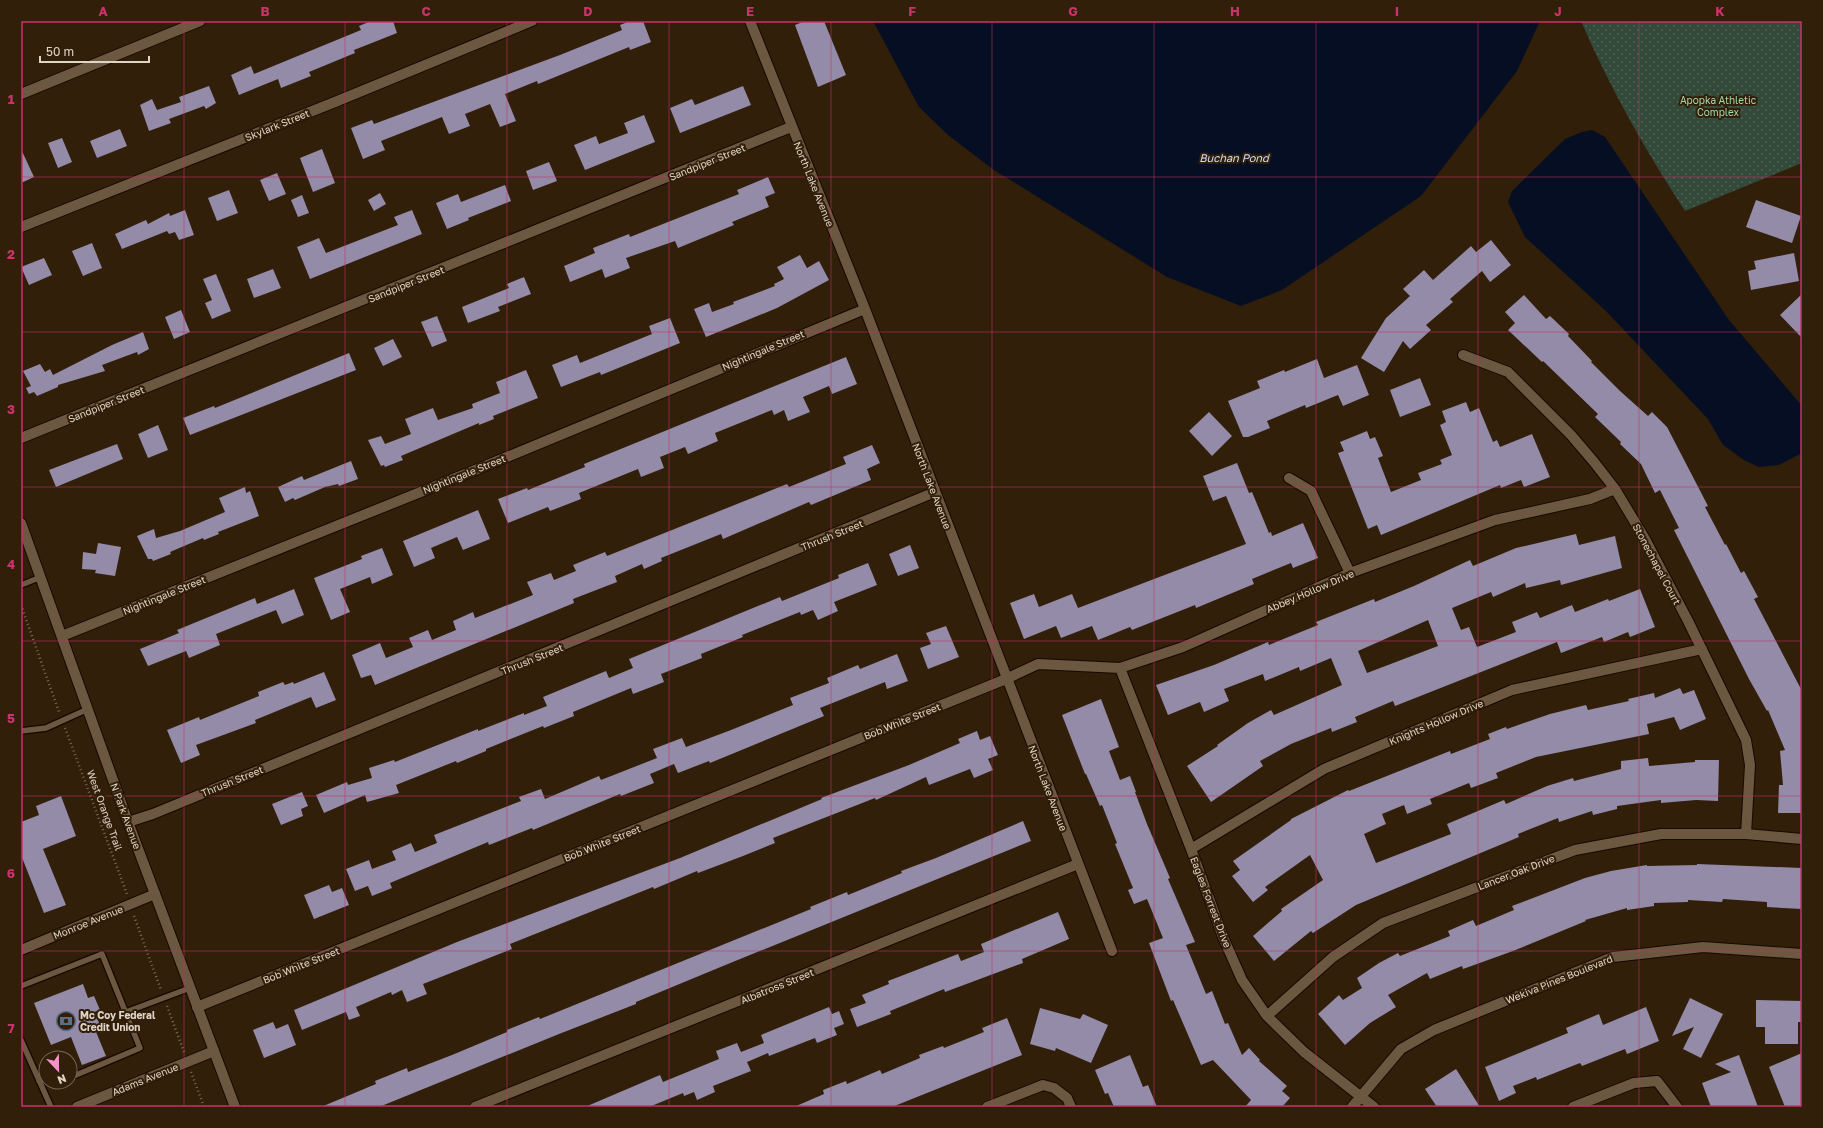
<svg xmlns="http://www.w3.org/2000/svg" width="1823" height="1128" font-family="'Golos Text',sans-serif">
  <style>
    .grass { fill: url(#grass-dots) }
    .pitch { fill: #334939 }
    .water { fill: #050e23 }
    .building { fill: #948ba9; fill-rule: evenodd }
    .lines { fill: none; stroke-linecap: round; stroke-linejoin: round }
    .service-casing { stroke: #180800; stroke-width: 8 }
    .minor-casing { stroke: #180800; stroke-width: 12 }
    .secondary-casing { stroke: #180800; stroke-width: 12 }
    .path { stroke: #7b6c59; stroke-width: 2.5; stroke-dasharray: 1 3; stroke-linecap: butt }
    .service { stroke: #6c5740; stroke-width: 5.5 }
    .minor { stroke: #6c5740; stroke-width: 10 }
    .secondary { stroke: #6c5740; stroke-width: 10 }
    .grid { fill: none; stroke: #c6346b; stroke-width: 1; stroke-opacity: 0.55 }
    .labels { text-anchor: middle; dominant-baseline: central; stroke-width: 4; stroke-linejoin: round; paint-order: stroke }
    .park-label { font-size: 10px; fill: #a3d6af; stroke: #311f09 }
    .street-label { font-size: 10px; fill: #e0d4c7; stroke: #311f09 }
    .poi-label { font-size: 10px; font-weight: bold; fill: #e0d4c7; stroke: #311f09; text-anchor: start }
    .water-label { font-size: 11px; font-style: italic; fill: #cddefc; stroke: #311f09 }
    .neatline { fill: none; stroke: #c6346b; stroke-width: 1.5 }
    .grid-label { font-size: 13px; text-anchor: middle; font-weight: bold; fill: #c6346b }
  </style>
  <defs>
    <pattern id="grass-dots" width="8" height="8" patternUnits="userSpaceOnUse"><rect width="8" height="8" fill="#334939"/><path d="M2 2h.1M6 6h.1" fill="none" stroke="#506254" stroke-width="1.8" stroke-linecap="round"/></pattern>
  </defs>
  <rect width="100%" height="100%" fill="#311f09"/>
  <path class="grass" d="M1581,21H1802V163L1685,211C1645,150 1610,88 1581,21Z"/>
  <path class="pitch" d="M1704,21H1788C1760,29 1732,26 1704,21Z"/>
  <path class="water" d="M873,21H1540L1517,71L1421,196L1282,290L1241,306L1167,277L994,170L948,135L919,107Z
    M1592,130L1605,137L1729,320L1802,406V453L1779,465L1759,467L1744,460L1723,445L1708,419L1606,311L1525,237L1508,202L1512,191L1565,139L1582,132Z"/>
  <path class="building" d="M371,21H393L397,33L354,50L355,53L309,72L311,76L281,88L278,79L239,95L231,75L251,66L254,74L361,30L359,26Z
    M630,21H643L651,42L630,50L629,47L538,84L537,81L505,94L516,121L500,127L490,104L465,114L470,126L449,134L442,117L381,141L385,150L363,159L351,128L372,120L374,124L560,55L622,30L620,25Z
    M805,21H824L846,75L818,87L795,25Z
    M209,86L216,103L206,109L204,106L169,119L171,123L149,131L140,105L152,99L157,110L181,102L179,97Z
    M743,86L751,105L680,133L670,108L692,99L695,105Z
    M644,115L655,142L585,170L574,145L596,136L599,144L628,133L624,123Z
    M120,129L127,146L97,158L90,141Z
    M62,138L72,162L58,168L48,143Z
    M21,149L34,177L21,183Z
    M322,149L335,183L313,192L300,158Z
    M549,162L557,181L533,190L526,171Z
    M277,173L286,194L269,201L260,180Z
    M768,177L775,193L765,197L769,207L732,222L734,225L678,248L675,241L626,258L630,268L605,278L602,269L570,282L564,266L595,253L593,248L629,234L630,237L739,194L737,190Z
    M505,185L511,201L468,218L469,220L447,229L436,203L458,194L461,202Z
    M229,190L238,213L217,221L208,198Z
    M380,193L386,204L374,211L368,200Z
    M302,195L309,213L298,217L291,200Z
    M1756,200L1801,216L1792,243L1746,227Z
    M185,210L194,235L179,240L175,232L169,234L167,231L122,249L115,234L146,220L148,224L169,213L170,216Z
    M412,210L422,234L310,279L297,247L319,238L326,253L398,225L394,217Z
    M1491,240L1511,265L1490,282L1482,271L1450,299L1453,302L1426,325L1431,330L1410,349L1403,341L1384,372L1361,358L1386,318L1410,296L1403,289L1424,270L1433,280L1471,246L1476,252Z
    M92,243L102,268L83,276L72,251Z
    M1794,253L1799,281L1751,290L1748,271L1756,269L1754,261Z
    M800,255L807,268L819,261L829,280L777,308L706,337L694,309L709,303L712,312L734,304L733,302L775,286L774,284L784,279L777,267Z
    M44,258L52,275L29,285L21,267Z
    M273,269L281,288L254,298L247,279Z
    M216,274L231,311L212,319L205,303L212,300L203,279Z
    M524,277L531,294L498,307L500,311L468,323L462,307L509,288L507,284Z
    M1802,294V338L1780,315Z
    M1524,295L1546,319L1550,316L1569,334L1568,336L1592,361L1591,362L1620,391L1648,416L1652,412L1667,427L1708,506L1705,507L1725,545L1726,544L1741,573L1744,571L1758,597L1754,599L1802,691V813H1778L1779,785H1783L1780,751L1785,750L1768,710L1767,711L1749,679L1674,530L1679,528L1660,490L1655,493L1641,464L1620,444L1621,442L1595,417L1598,414L1543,361L1542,362L1508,330L1515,323L1505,312Z
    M181,310L190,332L174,339L165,317Z
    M437,316L447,341L432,347L421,322Z
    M670,318L680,343L601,375L600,372L561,387L552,365L577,355L580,363L652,334L649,326Z
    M143,332L149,349L138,355L137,352L102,365L105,371L58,385V387L37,396L34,392L29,394L26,388L31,386L23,371L40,364L45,372L50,369L53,375L112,345Z
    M393,339L402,357L383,366L374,348Z
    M349,353L356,370L190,435L183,418L214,406L215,408Z
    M846,357L857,384L832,394L829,386L803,397L810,412L788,421L784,410L774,415L772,410L715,433L718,441L688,454L685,447L660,457L664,468L641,477L638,469L579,493L581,499L550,511L548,507L508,523L498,499L527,488L528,490L585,467L584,464Z
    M1317,359L1324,378L1357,365L1369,395L1343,406L1338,395L1306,408L1305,405L1267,421L1270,428L1248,437H1243L1228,401L1260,388L1257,381L1284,370L1285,372Z
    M526,370L538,398L493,416L494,419L479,425V423L401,456L403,460L385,467L384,465L381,466L368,440L381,436L385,444L411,434L405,419L433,408L438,420L473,408L472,404L500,393L496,382Z
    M1420,378L1431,405L1400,417L1390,390Z
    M1466,402L1470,412L1479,408L1493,442L1497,440L1500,447L1532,434L1550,477L1524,487L1521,480L1501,488L1500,485L1381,535L1377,525L1368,529L1338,453L1344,451L1340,442L1367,431L1370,439L1375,437L1383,456L1378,458L1391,492L1421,480L1418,473L1442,464L1440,460L1452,455L1440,425L1446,422L1442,411Z
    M1209,412L1232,436L1212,456L1189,431Z
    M158,425L168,450L148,458L138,434Z
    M117,444L123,459L56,487L49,470Z
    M872,445L880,463L867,469L871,480L811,505L809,502L723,539L721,534L661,558L662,561L644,569L642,564L615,576L617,582L573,599L574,603L375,685L371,675L361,678L352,655L380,643L386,658L413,647L409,638L428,630L432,640L456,630L453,621L473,612L475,618L533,595L527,582L551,573L554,580L576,571L573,565L605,552L607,556L787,484L789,487L846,464L843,457Z
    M351,461L358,479L339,486L338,484L325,487L295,500L293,498L285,502L278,487L302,476L304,480Z
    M1237,463L1249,493L1252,492L1269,533L1271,532L1272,536L1303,523L1318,558L1293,568L1291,563L1252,579L1254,584L1196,608L1195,605L1132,630L1130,627L1098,640L1092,626L1061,638L1056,626L1024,639L1010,603L1034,594L1039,607L1072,594L1078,608L1246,544L1226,496L1213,501L1203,476Z
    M245,487L246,493L250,491L259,516L218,532L219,534L204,540L203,538L170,552L171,554L153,561L152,559H148L137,536L154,529L156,538L180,531L225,512L219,498Z
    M478,510L490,539L463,550L457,537L431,548L435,558L414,567L403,541Z
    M1576,534L1579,545L1615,536L1622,568L1561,585L1560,580L1526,588L1525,583L1493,597L1491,592L1452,608L1461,630L1469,627L1477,647L1516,632L1512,622L1537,612L1540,618L1572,605L1575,612L1608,599L1609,601L1640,589L1655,627L1630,637L1628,632L1604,642L1602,637L1561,653L1557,642L1395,706L1393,701L1355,717L1357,722L1332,732L1331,728L1291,744L1260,761L1263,766L1211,802L1187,766L1218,746L1217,745L1248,723L1271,710L1274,715L1342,685L1331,658L1300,671L1299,667L1265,681L1263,674L1224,689L1229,701L1204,712L1200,702L1168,715L1156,685L1214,665L1268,642L1269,645L1318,625L1316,622L1374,599L1375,602L1414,586L1470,560L1473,566L1516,548ZM1428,620L1438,646L1367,673L1358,651Z
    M98,543L121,547L115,576L95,573L96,570L82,569L83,552L96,554Z
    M910,545L919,568L898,576L889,554Z
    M382,548L393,575L372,584L370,577L340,589L350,612L331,620L314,578L362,559L361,556Z
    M868,563L877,585L834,602L838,611L818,620L813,610L801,615L800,612L742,635L743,637L701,654L702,658L661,674L664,682L633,694L631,688L573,712L574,716L544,728L543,726L486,749V751L457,763L456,761L396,785L399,793L367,802L365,795L324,813L316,795L347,782L348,785L372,778L369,768L394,760L395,762L478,729V731L524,713V715L547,706L543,697L606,671L609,678L633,668L629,659L780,597L782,601L839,578L838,575Z
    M294,589L304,615L282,624L276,610L216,634L220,645L189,658L186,651L148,666L140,649L179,633L177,630L255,598L257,604Z
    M946,626L959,657L928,669L920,648L931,644L926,633Z
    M897,654L908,681L887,689L885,682L820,708L824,716L710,763L709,761L678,773L674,764L650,774L654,783L621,796L620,794L533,830L532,828L489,845L488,842L390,883L392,888L372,896L368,886L355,891L346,869L369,860L372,869L396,860L392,851L411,843L415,852L437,843L434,835L521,801L519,797L541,789L545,799L599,776L601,780L657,758L653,749L682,738L686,747L731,730L793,705L790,698L829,683L827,678L858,665L860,669Z
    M324,672L336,700L316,708L311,697L255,720L256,723L196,745L200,755L181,763L167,730L199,717L200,720L259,696L258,692L283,682L285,685L293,682L294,684Z
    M1680,688L1683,694L1694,690L1706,719L1680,730L1674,717L1647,724L1649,734L1536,757L1496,773L1498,778L1471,788L1469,783L1430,799L1432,804L1407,814L1404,805L1382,814L1386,824L1364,834L1376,863L1451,834L1447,824L1504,800L1506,804L1547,786L1573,778L1574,781L1621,769V761L1648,758L1649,766L1695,762V760H1719L1718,801L1696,800L1661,803V800L1617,806V809L1593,815L1592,811L1559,822L1558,818L1518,834L1519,837L1356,905L1313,933L1311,931L1274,961L1253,936L1282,911L1281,909L1323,880L1310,855L1265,887L1268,890L1253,902L1232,876L1240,870L1233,861L1291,820V819L1348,790L1349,791L1450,751L1451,754L1490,739L1488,734L1506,727L1507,729L1550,714L1586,705L1588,710L1629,701L1628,699L1654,693L1655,698Z
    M1101,699L1119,747L1109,751L1120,780L1130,776L1136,792H1135L1147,824L1170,878L1168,879L1195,942L1186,945L1206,994L1212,991L1225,1024L1228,1023L1242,1055L1249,1048L1260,1060L1259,1061L1287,1086L1282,1091L1290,1098L1282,1107H1245L1251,1100L1213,1060L1201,1065L1173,1000L1171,1001L1149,943L1163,938L1147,899L1134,904L1128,890L1133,888L1115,844L1117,843L1102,805L1100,806L1086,774H1085L1062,715Z
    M977,731L980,740L990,736L998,755L988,759L993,770L974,778L970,769L929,785L926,777L876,800L875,798L773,838L775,843L743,856L698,873L697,871L654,889L653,887L510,944L512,949L423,984L427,994L407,1002L402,990L392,995L391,992L356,1007L360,1016L349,1020L346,1012L302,1030L294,1010L457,942L680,858L822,799L821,798L909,765L960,743L958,739Z
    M302,792L308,806L301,809L303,816L281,825L272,804Z
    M61,796L76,836L43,849L66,905L44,913L21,855V822L39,815L36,806Z
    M1023,821L1031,841L723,966L636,1002V1004L559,1034L379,1107H321L376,1084L375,1081L407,1068L408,1072L452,1055L507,1032V1030L539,1017L540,1019L811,909L810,907L847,892L848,895L902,873L901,871L936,858Z
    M1697,864L1802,868V909L1767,907V902L1723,899L1722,902L1688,900V902L1654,903V906L1627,910V908L1585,920L1586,921L1513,951L1463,969L1462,966L1430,979L1427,973L1388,995L1396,1007L1370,1023L1345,1045L1318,1014L1339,995L1343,1000L1362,988L1357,978L1379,963L1398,953L1400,956L1450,936L1448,931L1473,920L1476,926L1514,910L1512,906L1585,878L1611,871L1647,865V866L1697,865Z
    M329,885L332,892L342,888L349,905L314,919L304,895Z
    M1058,912L1069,939L1022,959L1023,963L945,992L944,989L890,1011L891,1014L857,1027L850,1009L866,1003L862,995L889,984L888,981L958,954L961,961L984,952L981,944Z
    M83,984L88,998L94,996L100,1010L94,1012L100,1025L94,1027L106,1056L82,1065L71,1037L51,1045L34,1003Z
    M1690,998L1723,1014L1701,1058L1683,1049L1694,1027L1672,1036Z
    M1756,1000L1802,1001V1022H1798V1044H1765V1027H1756Z
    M829,1007L832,1014L839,1011L844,1024L834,1028L837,1035L817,1043L815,1038L769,1056L768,1053L747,1062L751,1071L713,1086L715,1092L697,1100L694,1092L684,1096L683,1093L649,1107H585L660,1075L663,1082L719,1059L716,1051L737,1043L741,1052L764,1043L761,1035Z
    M1646,1007L1659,1041L1627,1054L1625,1049L1582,1066L1580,1063L1537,1080L1536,1077L1513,1086L1516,1093L1499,1101L1485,1067L1568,1033L1566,1028L1599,1014L1603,1025Z
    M1040,1008L1080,1019L1083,1014L1108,1025L1091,1063L1056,1048L1055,1051L1030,1044Z
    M1007,1018L1022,1055L892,1107H794L824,1094L823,1090L846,1081L847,1084L880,1070L882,1074L920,1058L919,1055L943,1046L944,1048L984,1032L982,1028Z
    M273,1022L276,1029L288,1024L296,1045L264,1058L253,1030Z
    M1802,1053V1107H1785L1769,1067Z
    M1130,1055L1143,1087L1148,1085L1157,1107H1114L1108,1093L1105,1094L1095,1070Z
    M1739,1055L1758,1107H1711L1702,1083L1731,1072L1715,1064Z
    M1456,1069L1480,1107H1437L1425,1089Z"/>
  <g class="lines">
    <g class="service-casing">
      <path id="service" d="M21,585L41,577
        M21,731L46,728L88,709
        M21,986L102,954L140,1048L76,1075L70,1074
        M126,1012L190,988
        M21,1040L51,1107
        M39,1081L46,1078"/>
    </g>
    <g class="minor-casing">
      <path id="minor" d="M750,21L865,309L1112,951
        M21,94L200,21
        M21,227L335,102L532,21
        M1463,355L1508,372L1571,435L1594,462L1615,489L1645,539L1688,621L1746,740L1750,765L1746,834
        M21,438L791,127
        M1289,478L1311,491L1350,573
        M62,636L473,471L865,309
        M1120,668L1191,849L1223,937L1242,980L1267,1016L1304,1052L1374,1107
        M128,822L153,814L935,492
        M1191,849L1324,769L1512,690L1702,649
        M21,950L155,894
        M197,1007L1006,679L1038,664L1120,668L1183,647L1350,573L1495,520L1590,499L1615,489
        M1267,1016L1333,957L1383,923L1575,850L1661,834H1746L1802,839
        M77,1107L214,1051
        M475,1107L1078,864
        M987,1107L1043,1085L1054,1088L1067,1098L1071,1107
        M1352,1107L1401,1049L1434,1030L1613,957L1703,947L1802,954
        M1573,1107L1634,1083L1657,1081L1677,1107"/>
    </g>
    <g class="secondary-casing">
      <path id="secondary" d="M21,523L128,822L235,1107"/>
    </g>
    <path class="path" d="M21,605L59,712
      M65,728L127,894
      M134,916L161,990
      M167,1006L184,1052
      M191,1072L204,1107"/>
    <use href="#service" class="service"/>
    <use href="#minor" class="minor"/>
    <use href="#secondary" class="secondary"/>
  </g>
  <path class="grid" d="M184,21V1107M345,21V1107M507,21V1107M669,21V1107M831,21V1107M992,21V1107M1154,21V1107M1316,21V1107M1478,21V1107M1639,21V1107M21,177H1802M21,332H1802M21,487H1802M21,641H1802M21,796H1802M21,951H1802"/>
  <defs>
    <g id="bank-ring" transform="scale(1)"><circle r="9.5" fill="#311f09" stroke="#5c6f8a" stroke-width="1.5"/><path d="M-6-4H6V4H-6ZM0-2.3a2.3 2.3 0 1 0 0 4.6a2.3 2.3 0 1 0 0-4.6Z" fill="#5c6f8a"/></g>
  </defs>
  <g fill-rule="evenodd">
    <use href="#bank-ring" x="66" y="1021"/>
  </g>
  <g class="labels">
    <g class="park-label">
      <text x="1718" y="100">Apopka Athletic<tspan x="1718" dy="12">Complex</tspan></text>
    </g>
    <g class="street-label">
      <text transform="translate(277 125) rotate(-22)">Skylark Street</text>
      <text transform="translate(707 162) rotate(-22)">Sandpiper Street</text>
      <text transform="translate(814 184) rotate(68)">North Lake Avenue</text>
      <text transform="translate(406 284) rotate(-22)">Sandpiper Street</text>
      <text transform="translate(763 350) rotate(-23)">Nightingale Street</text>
      <text transform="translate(106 404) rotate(-22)">Sandpiper Street</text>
      <text transform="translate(464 474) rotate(-22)">Nightingale Street</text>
      <text transform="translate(932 486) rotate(69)">North Lake Avenue</text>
      <text transform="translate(832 535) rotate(-22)">Thrush Street</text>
      <text transform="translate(1657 564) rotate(62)">Stonechapel Court</text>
      <text transform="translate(1310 591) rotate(-23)">Abbey Hollow Drive</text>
      <text transform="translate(164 595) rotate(-22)">Nightingale Street</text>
      <text transform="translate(532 659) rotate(-22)">Thrush Street</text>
      <text transform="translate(902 721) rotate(-22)">Bob White Street</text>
      <text transform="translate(1436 722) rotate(-23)">Knights Hollow Drive</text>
      <text transform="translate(232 781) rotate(-22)">Thrush Street</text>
      <text transform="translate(1048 788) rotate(69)">North Lake Avenue</text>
      <text transform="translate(105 810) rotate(70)">West Orange Trail</text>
      <text transform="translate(126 816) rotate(70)">N Park Avenue</text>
      <text transform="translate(602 843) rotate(-22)">Bob White Street</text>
      <text transform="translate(1516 872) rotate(-21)">Lancer Oak Drive</text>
      <text transform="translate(1211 902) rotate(69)">Eagles Forrest Drive</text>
      <text transform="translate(88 922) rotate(-22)">Monroe Avenue</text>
      <text transform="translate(301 965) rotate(-22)">Bob White Street</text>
      <text transform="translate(1559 979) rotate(-22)">Wekiva Pines Boulevard</text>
      <text transform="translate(777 986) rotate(-22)">Albatross Street</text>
      <text transform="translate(145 1079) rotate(-22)">Adams Avenue</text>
    </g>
    <g class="poi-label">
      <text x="80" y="1015">Mc Coy Federal<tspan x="80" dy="12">Credit Union</tspan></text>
    </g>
    <g class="water-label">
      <text x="1234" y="157">Buchan Pond</text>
    </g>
  </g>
  <rect width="1823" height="1128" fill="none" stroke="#311f09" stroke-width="44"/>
  <g transform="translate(58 1070) rotate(158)"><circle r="19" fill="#311f09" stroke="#776755"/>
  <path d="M0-3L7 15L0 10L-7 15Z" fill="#f890cc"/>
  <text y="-6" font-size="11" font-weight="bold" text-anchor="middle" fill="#e0d4c7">N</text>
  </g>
  <path d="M40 56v6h109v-6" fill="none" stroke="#e0d4c7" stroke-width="2"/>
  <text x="46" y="56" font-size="12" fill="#e0d4c7" stroke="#311f09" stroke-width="3" paint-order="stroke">50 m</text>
  <rect x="22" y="22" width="1779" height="1084" class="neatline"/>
  <g class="grid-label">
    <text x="103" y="16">A</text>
    <text x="265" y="16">B</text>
    <text x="426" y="16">C</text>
    <text x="588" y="16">D</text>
    <text x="750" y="16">E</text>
    <text x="912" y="16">F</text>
    <text x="1073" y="16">G</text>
    <text x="1235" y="16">H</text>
    <text x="1397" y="16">I</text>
    <text x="1558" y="16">J</text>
    <text x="1720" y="16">K</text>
    <text x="11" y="104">1</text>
    <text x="11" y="259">2</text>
    <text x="11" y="414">3</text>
    <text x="11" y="569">4</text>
    <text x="11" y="723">5</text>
    <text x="11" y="878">6</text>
    <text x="11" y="1033">7</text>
  </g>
</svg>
